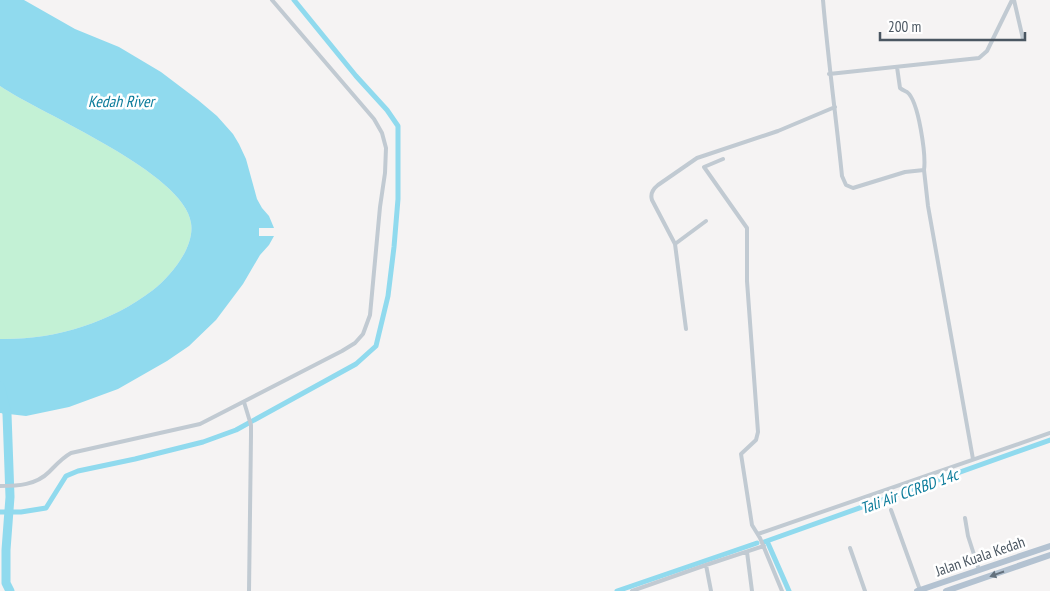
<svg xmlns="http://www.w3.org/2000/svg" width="1050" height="591" font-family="'PT Sans Narrow',sans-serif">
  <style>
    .green { fill: #c3f1d5 }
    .water { fill: #90daee }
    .pier { fill: #f5f3f3 }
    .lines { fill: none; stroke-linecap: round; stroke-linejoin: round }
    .canal { stroke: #90daee; stroke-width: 5 }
    .river { stroke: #90daee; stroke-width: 9 }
    .street { stroke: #c1cad2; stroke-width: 4 }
    .primary { stroke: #b3c2d1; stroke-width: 6 }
    .oneway { fill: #64717d }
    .labels { text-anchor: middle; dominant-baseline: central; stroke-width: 5; stroke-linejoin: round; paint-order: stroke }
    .street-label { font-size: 15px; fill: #4a5661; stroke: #fff }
    .water-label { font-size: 16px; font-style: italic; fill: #0c7c9b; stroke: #fff }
  </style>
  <rect width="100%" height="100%" fill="#f5f3f3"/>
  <path class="green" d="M0,86C41,114 185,173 191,223C195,247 171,276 153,290C110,323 54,340 0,339Z"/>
  <path class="water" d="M0,0H24L75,29L119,47L161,72L198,100L217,116L233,134L239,144L246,159L257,199L262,208L269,216L274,228V236L269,245L260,255L243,284L216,320L189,346L167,361L118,389L69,407L26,416L0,413V339C54,340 110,323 153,290C171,276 195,247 191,223C185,173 41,114 0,86Z"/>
  <path class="pier" d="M259,228H277V236H259Z"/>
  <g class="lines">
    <path class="canal" d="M0,512H21L46,508L66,476L78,471L135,459L203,442L236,430L356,364L376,346L388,296L394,247L398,199V126L387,110L356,76L294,0
      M767,541L789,591
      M764,542L1050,440
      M617,591L757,543"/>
    <path class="river" d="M0,386L7,414L10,497L6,550V583L10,591"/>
    <path class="street" d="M823,0C828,59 836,117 842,176L846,185L853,188L905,172L924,170L928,206L973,459
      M1014,0L1023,39
      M897,67L900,88C902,90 905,91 907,92C919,101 926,156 924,170
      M829,74L979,58L987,51L1012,0
      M723,159L704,167L747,228V281L758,432L756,440L741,454L752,525L760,538L782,591
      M675,244L706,221
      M686,329L675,244L652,200C650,194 653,189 658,185L697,158L778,131L835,107
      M244,402L251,425V435L249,591
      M0,486C18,486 36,485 49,472C56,465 62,458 71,453L200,424L342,351L355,343L363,334L370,315L380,207L385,173L386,148L382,133L374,119L272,0
      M891,510L920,590
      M965,518L968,536L979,570
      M758,534L1050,433
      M850,548L865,591
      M747,552L752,591
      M706,565L711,591
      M632,591L706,565L764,546"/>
    <path class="primary" d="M917,591L1050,546
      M946,591L1050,555"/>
  </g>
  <defs><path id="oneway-solid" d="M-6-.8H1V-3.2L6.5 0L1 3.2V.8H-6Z" transform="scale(1.25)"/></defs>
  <use class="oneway" href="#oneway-solid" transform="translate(997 574) rotate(161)"/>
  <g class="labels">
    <g class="street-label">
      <text transform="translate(980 556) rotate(-19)">Jalan Kuala Kedah</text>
    </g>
    <g class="water-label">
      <text x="121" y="101">Kedah River</text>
      <text transform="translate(909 491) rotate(-20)">Tali Air CCRBD 14c</text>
    </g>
  </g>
  <path d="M880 32v8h145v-8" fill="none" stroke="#4a5661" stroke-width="2.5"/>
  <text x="888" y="32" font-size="15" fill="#4a5661" stroke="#ffffff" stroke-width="4" paint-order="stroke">200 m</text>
</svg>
